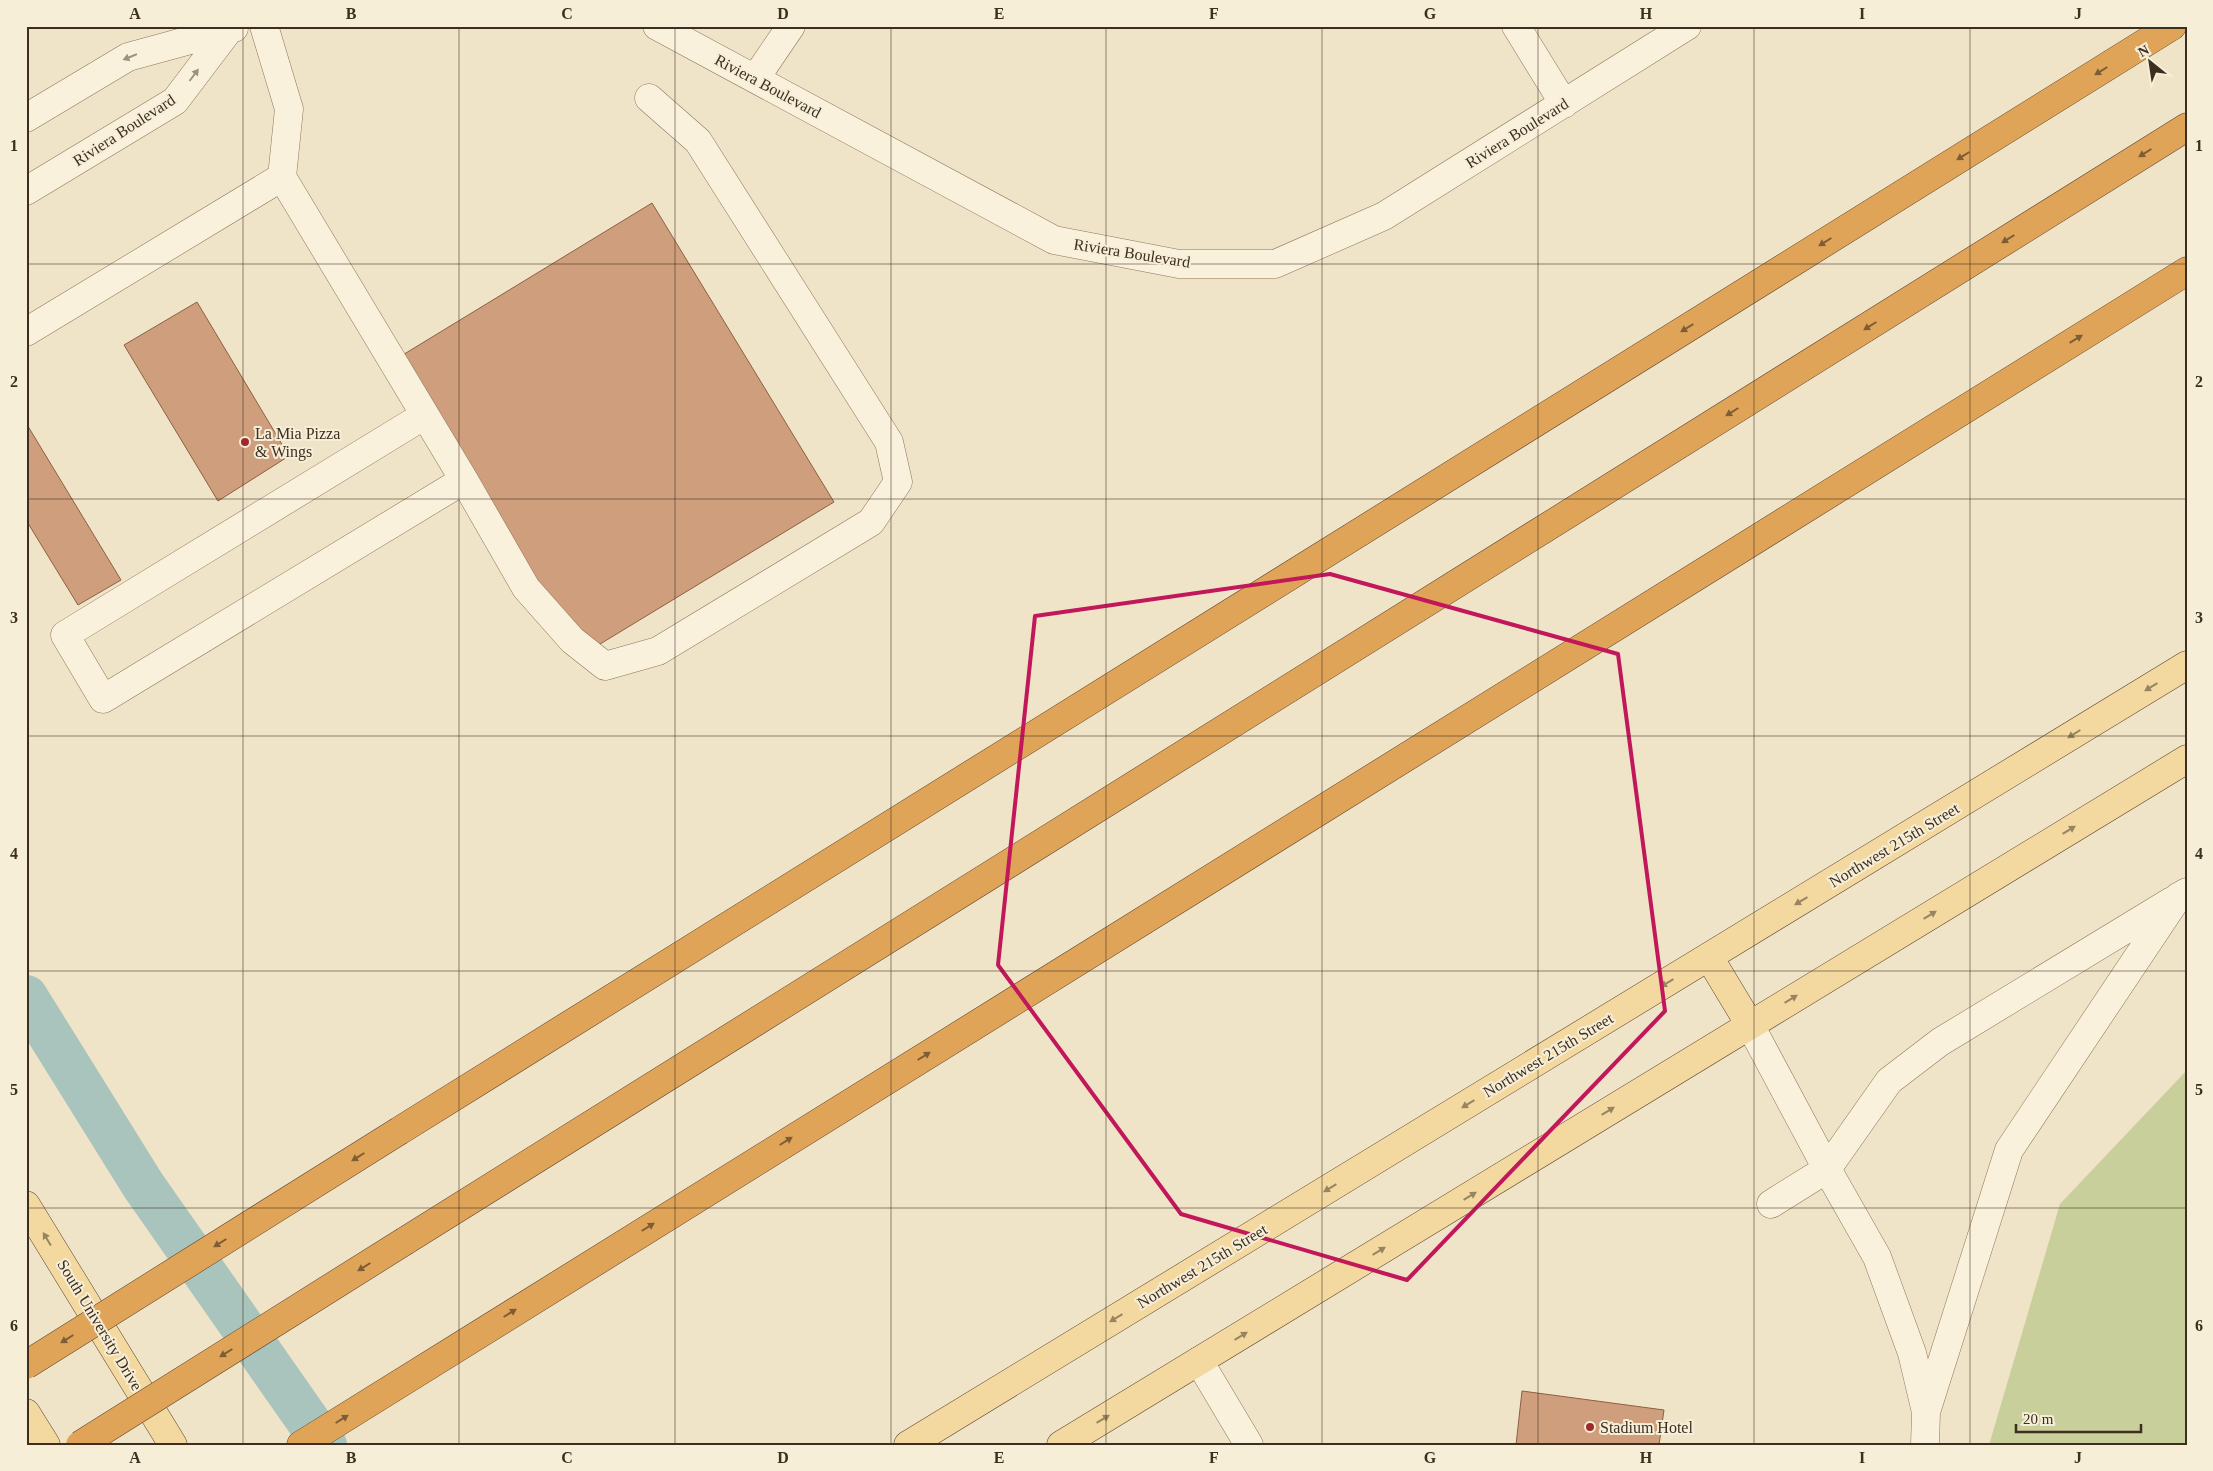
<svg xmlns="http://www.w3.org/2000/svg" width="2213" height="1471" font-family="Georgia,serif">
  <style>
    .green { fill: #c9cf9b }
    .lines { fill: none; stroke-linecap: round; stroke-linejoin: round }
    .canal { stroke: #a9c4bc; stroke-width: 44 }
    .building { fill: #cf9f7d; stroke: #8d5f41 }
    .minor-casing { stroke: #8d765c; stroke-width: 29 }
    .major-casing { stroke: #5b4430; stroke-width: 29 }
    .highway-casing { stroke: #5b4430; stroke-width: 29 }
    .minor { stroke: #faf1dc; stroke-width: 28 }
    .major { stroke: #f3d9a0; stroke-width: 28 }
    .highway { stroke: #e0a458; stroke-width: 28 }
    .highway-bridge-casing { stroke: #5b4430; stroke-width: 29; stroke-linecap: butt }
    .highway-bridge { stroke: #e0a458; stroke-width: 28 }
    .oneway { fill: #9c907e }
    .oneway2 { fill: #7e5d36 }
    .oneway3 { fill: #988460 }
    .marked { fill: none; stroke: #c2185b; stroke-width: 4; stroke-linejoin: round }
    .grid { fill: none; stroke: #3d2e20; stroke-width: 1; stroke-opacity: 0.55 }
    .poi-dot { fill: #9e2a2b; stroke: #f7eed8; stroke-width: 2 }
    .labels { text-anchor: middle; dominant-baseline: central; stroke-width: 4; stroke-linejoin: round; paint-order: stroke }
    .street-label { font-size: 16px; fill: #3d2e20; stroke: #f7eed8 }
    .poi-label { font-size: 16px; fill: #3d2e20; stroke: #f7eed8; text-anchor: start }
    .neatline { fill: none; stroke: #3d2e20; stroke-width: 2 }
    .grid-label { font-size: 16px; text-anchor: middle; font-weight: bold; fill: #3d2e20 }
  </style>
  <rect width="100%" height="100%" fill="#f0e4c8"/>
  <path class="green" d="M2187,1070V1445H1989L2060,1204Z"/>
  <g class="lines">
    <path class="canal" d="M26,997L143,1185L325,1445"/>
  </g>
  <path class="building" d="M652,203L834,502L582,655L401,356Z
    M197,302L289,456L218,501L124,345Z
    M26,423L121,580L78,605L26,520Z
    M1522,1391L1664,1410L1659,1445H1516Z"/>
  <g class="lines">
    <g class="minor-casing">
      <path id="minor" d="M264,26L289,109L282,177L464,480L526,588L572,640L605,666L658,651L871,522L898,482L889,442L698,141L649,98
        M657,26L1054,240L1179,264H1275L1384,216L1687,26
        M1516,26L1564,104
        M755,79L791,26
        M26,118L128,57L234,28
        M26,191L175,101L228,31
        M26,332L282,177
        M425,415L65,635L103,699L464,480
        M1750,1025L1827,1169L1877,1257L1912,1353L1926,1412
        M1771,1204L1827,1169L1889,1081L1940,1042L2172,901
        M1199,1361L1249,1445
        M1925,1445L1926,1412L2009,1150L2178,897L2187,892"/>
    </g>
    <g class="major-casing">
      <path id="major" d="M1709,957L1750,1025
        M26,1205L173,1445
        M26,1413L46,1445
        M908,1445L2187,665
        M1061,1445L2187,759"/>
    </g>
    <g class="highway-casing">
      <path id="highway" d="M399,1131L2172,26
        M405,1241L2187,127
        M301,1445L2187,271"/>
    </g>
    <use href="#minor" class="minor"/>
    <use href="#major" class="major"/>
    <use href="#highway" class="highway"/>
    <g class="highway-bridge-casing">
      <path id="highway-bridge" d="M26,1365L399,1131
        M80,1445L405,1241"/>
    </g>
    <use href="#highway-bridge" class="highway-bridge"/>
  </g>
  <defs><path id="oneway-solid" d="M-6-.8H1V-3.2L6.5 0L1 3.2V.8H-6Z" transform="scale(1.25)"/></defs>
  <g class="oneway">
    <use href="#oneway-solid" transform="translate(130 57) rotate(158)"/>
    <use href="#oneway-solid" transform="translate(194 75) rotate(-53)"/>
  </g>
  <g class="oneway2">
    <use href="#oneway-solid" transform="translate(2101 71) rotate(148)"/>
    <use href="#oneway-solid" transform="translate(2145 153) rotate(148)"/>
    <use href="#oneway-solid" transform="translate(1963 156) rotate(148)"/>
    <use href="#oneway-solid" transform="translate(2008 239) rotate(148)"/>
    <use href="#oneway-solid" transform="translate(1825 242) rotate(148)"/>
    <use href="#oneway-solid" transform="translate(1870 326) rotate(148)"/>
    <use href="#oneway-solid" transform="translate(1687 328) rotate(148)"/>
    <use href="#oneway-solid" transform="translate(2076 339) rotate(-31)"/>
    <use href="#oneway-solid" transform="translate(1732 412) rotate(148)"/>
    <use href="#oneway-solid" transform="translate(924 1056) rotate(-32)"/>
    <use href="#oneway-solid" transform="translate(786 1141) rotate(-32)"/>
    <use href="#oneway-solid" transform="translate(358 1157) rotate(148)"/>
    <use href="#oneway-solid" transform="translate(648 1227) rotate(-32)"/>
    <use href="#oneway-solid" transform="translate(220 1243) rotate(148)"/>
    <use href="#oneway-solid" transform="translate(364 1267) rotate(148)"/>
    <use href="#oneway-solid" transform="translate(510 1313) rotate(-32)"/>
    <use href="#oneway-solid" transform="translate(67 1339) rotate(148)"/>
    <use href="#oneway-solid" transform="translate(226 1353) rotate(148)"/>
    <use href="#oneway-solid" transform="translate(342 1419) rotate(-32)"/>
  </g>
  <g class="oneway3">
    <use href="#oneway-solid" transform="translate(2151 687) rotate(149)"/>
    <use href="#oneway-solid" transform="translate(2074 734) rotate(148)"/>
    <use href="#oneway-solid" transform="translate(2069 830) rotate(-31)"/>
    <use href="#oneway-solid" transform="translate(1801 901) rotate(149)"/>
    <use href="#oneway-solid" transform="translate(1930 915) rotate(-31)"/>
    <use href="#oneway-solid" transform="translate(1667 983) rotate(149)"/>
    <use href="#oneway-solid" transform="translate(1791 999) rotate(-31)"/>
    <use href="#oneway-solid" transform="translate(1468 1104) rotate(149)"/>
    <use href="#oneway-solid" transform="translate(1608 1111) rotate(-31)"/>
    <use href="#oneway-solid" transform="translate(1330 1188) rotate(149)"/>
    <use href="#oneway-solid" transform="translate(1470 1196) rotate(-31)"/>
    <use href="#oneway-solid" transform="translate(47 1239) rotate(-121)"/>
    <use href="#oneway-solid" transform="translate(1379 1251) rotate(-31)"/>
    <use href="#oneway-solid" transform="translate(1116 1318) rotate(149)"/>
    <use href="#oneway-solid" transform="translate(1241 1336) rotate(-31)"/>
    <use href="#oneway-solid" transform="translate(1103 1419) rotate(-31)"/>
  </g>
  <path class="marked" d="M1330,574L1618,654L1665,1011L1407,1280L1181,1214L998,965L1035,616Z"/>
  <path class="grid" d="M243,26V1445M459,26V1445M675,26V1445M891,26V1445M1106,26V1445M1322,26V1445M1538,26V1445M1754,26V1445M1970,26V1445M26,264H2187M26,499H2187M26,736H2187M26,971H2187M26,1208H2187"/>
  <g class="poi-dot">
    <circle cx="245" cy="442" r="5"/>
    <circle cx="1590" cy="1427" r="5"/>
  </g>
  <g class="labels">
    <g class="street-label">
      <text transform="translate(768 86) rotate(28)">Riviera Boulevard</text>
      <text transform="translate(124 130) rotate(-33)">Riviera Boulevard</text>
      <text transform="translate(1517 133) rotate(-32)">Riviera Boulevard</text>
      <text transform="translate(1132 253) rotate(9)">Riviera Boulevard</text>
      <text transform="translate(1894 845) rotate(-31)">Northwest 215th Street</text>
      <text transform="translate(1548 1055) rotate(-31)">Northwest 215th Street</text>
      <text transform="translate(1202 1266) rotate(-31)">Northwest 215th Street</text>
      <text transform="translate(100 1325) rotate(59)">South University Drive</text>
    </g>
    <g class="poi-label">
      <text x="255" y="433">La Mia Pizza<tspan x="255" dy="18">&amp; Wings</tspan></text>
      <text x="1600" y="1427">Stadium Hotel</text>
    </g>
  </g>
  <rect width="2213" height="1471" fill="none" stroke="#f7eed8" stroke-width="55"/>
  <g transform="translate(2150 62) rotate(330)" stroke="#f7eed8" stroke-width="4" paint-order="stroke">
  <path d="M0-4L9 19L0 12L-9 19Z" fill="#3d2e20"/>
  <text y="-8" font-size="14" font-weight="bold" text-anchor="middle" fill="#3d2e20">N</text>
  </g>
  <path d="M2016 1424v8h125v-8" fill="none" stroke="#3d2e20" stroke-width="2.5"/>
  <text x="2023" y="1424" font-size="15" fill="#3d2e20" stroke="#f7eed8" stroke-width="4" paint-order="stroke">20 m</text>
  <rect x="28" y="28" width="2158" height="1416" class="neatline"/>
  <g class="grid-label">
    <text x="135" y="19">A</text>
    <text x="351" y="19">B</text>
    <text x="567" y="19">C</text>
    <text x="783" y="19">D</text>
    <text x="999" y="19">E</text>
    <text x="1214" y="19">F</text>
    <text x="1430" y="19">G</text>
    <text x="1646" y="19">H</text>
    <text x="1862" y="19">I</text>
    <text x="2078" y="19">J</text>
    <text x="14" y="151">1</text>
    <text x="2199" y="151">1</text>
    <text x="14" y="387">2</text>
    <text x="2199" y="387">2</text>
    <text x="14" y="623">3</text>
    <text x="2199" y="623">3</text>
    <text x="14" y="859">4</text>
    <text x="2199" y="859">4</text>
    <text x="14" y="1095">5</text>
    <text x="2199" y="1095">5</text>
    <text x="14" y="1331">6</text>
    <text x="2199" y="1331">6</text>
    <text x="135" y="1463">A</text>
    <text x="351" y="1463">B</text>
    <text x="567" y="1463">C</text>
    <text x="783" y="1463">D</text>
    <text x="999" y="1463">E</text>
    <text x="1214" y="1463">F</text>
    <text x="1430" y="1463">G</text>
    <text x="1646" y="1463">H</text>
    <text x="1862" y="1463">I</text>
    <text x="2078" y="1463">J</text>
  </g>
</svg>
